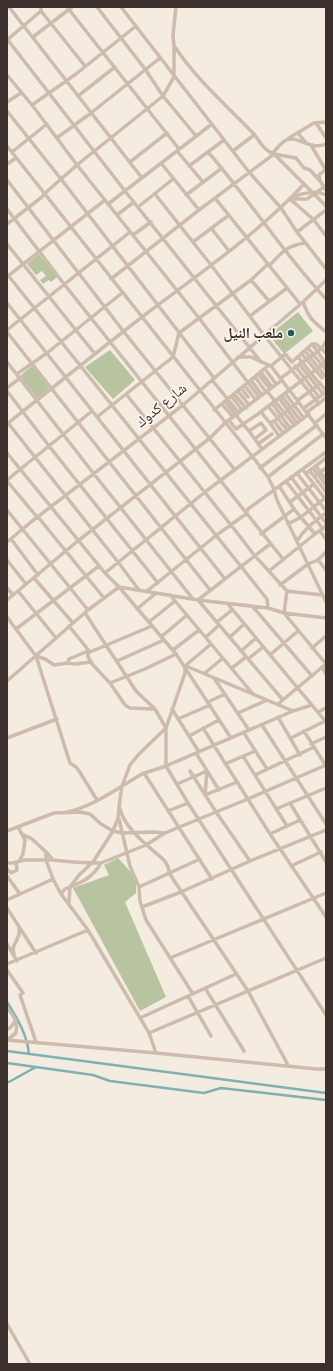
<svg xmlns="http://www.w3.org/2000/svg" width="333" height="1371" font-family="Signika,'Noto Naskh Arabic',sans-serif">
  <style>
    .green { fill: #b8c4a0 }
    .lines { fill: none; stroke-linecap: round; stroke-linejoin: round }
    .canal { stroke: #7fb0b2; stroke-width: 2.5 }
    .minor { stroke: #cdbbac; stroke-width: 3.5 }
    .poi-dot { fill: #1f5a5e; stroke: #fbf5ee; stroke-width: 1.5 }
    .labels { text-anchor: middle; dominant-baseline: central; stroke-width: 3.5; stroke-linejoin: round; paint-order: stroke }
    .poi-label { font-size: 15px; font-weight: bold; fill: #3b302b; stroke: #fbf5ee; text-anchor: end }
    .street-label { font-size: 15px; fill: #3b302b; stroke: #fbf5ee }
  </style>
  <rect width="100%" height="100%" fill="#f4ebe1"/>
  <path class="green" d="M39,254L57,277L51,282L49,280L43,284L40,280L46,276L42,271L36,275L27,264Z
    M298,312L313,331L284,354L269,335Z
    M110,350L135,380L113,399L85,367Z
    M32,366L49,388L37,398L20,376Z
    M118,858L136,878V893L125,902L166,997L140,1011L73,888L109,875L104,865Z"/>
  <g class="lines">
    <path class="canal" d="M7,1002C17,1018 27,1034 29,1054
      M7,1051L326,1093
      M7,1063L93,1075L110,1081L204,1093L221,1088L326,1100
      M7,1083L36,1067"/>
    <path class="minor" d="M9,7L142,178
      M41,7V11L85,66
      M67,7L179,149
      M97,7L145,69L163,96L196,136
      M121,7L249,172L281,208L297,232L326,269
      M33,37L72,7
      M7,39L125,191L261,362
      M7,40L41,11
      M175,47C196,79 226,105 253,133C260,141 264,151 274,154L326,206
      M7,75L32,105L77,165L199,318L259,397
      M78,96L115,67
      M7,102L21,93
      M32,105L76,74L136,26
      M7,111L61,179L214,378
      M316,123L326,138
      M298,133L307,144
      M58,137L91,113L160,58
      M289,138L314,123L326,122
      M311,145L325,169
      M7,146L252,456L268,477L274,489
      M177,151L203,182
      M233,151L254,135
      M12,152L47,124
      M208,152C249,199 283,253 326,299
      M272,154C276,149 281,143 286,140C298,135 310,151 326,144
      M130,162L167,133
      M161,163L199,210
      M7,164L16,158
      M189,166L224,140
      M326,169L319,175L320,181L326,190
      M7,180L124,332L235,470
      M155,194L211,265L264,335L319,404
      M186,195L222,168
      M293,197C302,193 316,190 326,195
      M215,198L300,304
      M290,199L314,220L326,236
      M291,199H307L324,187
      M108,204L212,124
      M138,207L173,179
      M7,209L64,284L283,559
      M117,215L134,202
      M7,224L42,197L44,194L77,165L163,96L174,77V46L173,35L176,7
      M211,228L229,251
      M297,232L326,210
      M133,235L151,222
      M193,242L229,215
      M7,244L95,354
      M7,274L267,599L268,608
      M8,276L105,200
      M111,279L199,210L274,154L296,158L304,168L310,170L320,181
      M251,280L269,301
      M303,302C310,320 312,320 326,332
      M7,303L225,579
      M250,316L287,288
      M7,330L130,232
      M7,332L210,590
      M308,348L326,370
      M305,351L325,376
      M302,354L322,378
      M238,357H251L271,366L326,438
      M298,357L319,383
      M7,362L94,474L193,599
      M299,364L323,394
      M271,366L285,354L292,362L312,344H316L326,353
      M295,366L319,397
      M265,369L276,384
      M261,372L272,387
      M17,374L47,353L122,293
      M258,374L270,389
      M255,377L266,392
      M281,378L322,348L326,341
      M212,380L239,413
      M251,380L262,395
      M319,382L326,391
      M244,385L256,400
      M7,388L20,378
      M241,388L248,397
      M7,391L49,446L158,583
      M238,391L249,405
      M267,391L294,425
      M285,393L303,417
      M126,394L231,525L255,556L287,591L284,613L326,664
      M234,394L246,408
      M231,396L242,410
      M282,396L300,420
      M279,398L297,423
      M225,401L243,424L236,429L229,420
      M272,403L290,428
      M222,404L233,417
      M268,406L287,430
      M304,408L326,392
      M214,410L269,365
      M261,412L270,423L274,421L283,433
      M307,412L326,398
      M97,417L173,357L179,333L251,280L268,264L269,266C281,253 287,245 306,243
      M274,421L298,402V400L320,384
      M8,423L118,562L139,590
      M270,423L279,436
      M315,423L326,414
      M7,424C52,388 97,352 142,317C197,275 257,235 304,184
      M249,431L243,424L258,414L326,362L324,361L312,344
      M255,439L266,430L261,423L249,431L262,449
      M258,444L272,434
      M7,453L105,573L119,587L176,654L231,738
      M316,466L326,479
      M260,468L317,425
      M313,468L326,485
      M303,470L326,500
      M310,471L326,492
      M308,472L326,458
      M297,473L326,511
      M316,475L326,468
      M268,477L323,434
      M291,477L326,523
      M7,480L92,411
      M7,481L37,517
      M286,481L323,529
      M274,490L277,500L326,602
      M290,502L314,484
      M7,510L88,610
      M38,517L104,598
      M288,524L301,517L325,498
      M320,531L326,539
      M261,534L294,509
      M315,534L326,526
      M11,539L38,575
      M297,541C305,528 314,522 326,513
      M7,542L31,522L183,405L303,302L326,280
      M270,544L198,600L283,700
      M7,560L26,584
      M318,560L326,570
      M269,571L315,534L294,509L279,486
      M105,573L205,492L309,414
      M34,578L73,623
      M280,585L308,564L318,560L326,552
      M7,588L13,595
      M18,591L56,638
      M147,591L218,534L246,514L248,509L326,452
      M287,591L322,595
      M170,595L253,694
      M7,600L79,540L210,438L225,423L282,380
      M227,603L326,722
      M253,607L312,676
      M137,609L156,593
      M85,613L136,691L155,709L166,728V766L188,803L326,1015
      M7,617L36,656L70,763L76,767L79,771L97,800
      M149,622L175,601
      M217,622L232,610
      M69,626L90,652L152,626
      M16,629L99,566
      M161,637L187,615
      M206,637L219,625
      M230,637L244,624
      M211,644L185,666V673L166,728L139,754L130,765L122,786L120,799L118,818L113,831L122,833L152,832L165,833L216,812L248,799L326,765
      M312,648L326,636
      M173,650L199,630
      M241,651L256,638
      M270,655L298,631
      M36,656L45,659L54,665L67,663L75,664L91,662
      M248,659L263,647
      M117,661L164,640
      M67,663L69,659L88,651V657L93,665L110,683L125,705L130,708L154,709
      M186,666L293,711
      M322,667L326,674
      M232,668L246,657
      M205,673L223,658
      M214,678L249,730
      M7,681L88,610L119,587L198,600L268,608L284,613L326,618
      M110,683L145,669L176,654
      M208,702L225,694
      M278,704L326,664
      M172,709L199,752
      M318,712L326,708
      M238,713L267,700
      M278,717L300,755
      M178,719L210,705
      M262,725L326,824
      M203,728L270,834L326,917
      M304,731L326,766
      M244,733L267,769
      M189,736L219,720
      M7,738L57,719
      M291,738L325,721
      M311,744L326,737
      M196,753L219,790
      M243,756L287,826
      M225,764L255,751
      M190,771L216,812L250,861
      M144,773L212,879
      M255,775L314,747
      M177,784L207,771L205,795L237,782
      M290,803L326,862
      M120,809C124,824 137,837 149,847C157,855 169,860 169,873L248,991L288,1065
      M276,809L326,788
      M168,811L188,803
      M67,812C93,807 119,787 142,774C150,771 158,769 166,766L293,711L312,705
      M119,819L130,866L139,887
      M7,831L54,813L80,812L90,814L101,824L113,831L93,862L79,875L70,887L65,889L61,894
      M22,834L32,839L46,852V860L53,879L61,894L88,930L149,1033L156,1053
      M270,834L300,820
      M46,852L53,860C68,862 86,863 101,863C94,876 83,882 70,887L69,903
      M7,863H15L19,861L23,854L25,840L18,827
      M101,863L146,845L165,833
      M291,866L321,852
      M7,869L11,873L17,870L16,862L25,860H53
      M7,876L20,894
      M7,900L53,879
      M142,907L181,892L250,861L326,830
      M7,908L36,953
      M7,944L17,961
      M14,955L13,948L19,935V928
      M170,958L326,893
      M7,964L88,930
      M7,970L23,993L20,995L36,1042
      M205,988L244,1051
      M193,994L146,920L140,901L139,888V887L200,859
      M188,996L211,1036
      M7,1007C14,1017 18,1021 16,1033L7,1040
      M140,1018L236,974
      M7,1029L10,1028L16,1020
      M149,1033L326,958
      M7,1040L156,1053L316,1069H326
      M7,1324L30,1364"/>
  </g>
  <circle class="poi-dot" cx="291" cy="333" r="4"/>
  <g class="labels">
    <g class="poi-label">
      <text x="283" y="333">ملعب النيل</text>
    </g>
    <g class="street-label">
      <text transform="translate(161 405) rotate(-39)">شارع كدوك</text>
    </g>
  </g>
  <rect width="333" height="1371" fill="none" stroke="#3b302b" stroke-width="16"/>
</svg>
